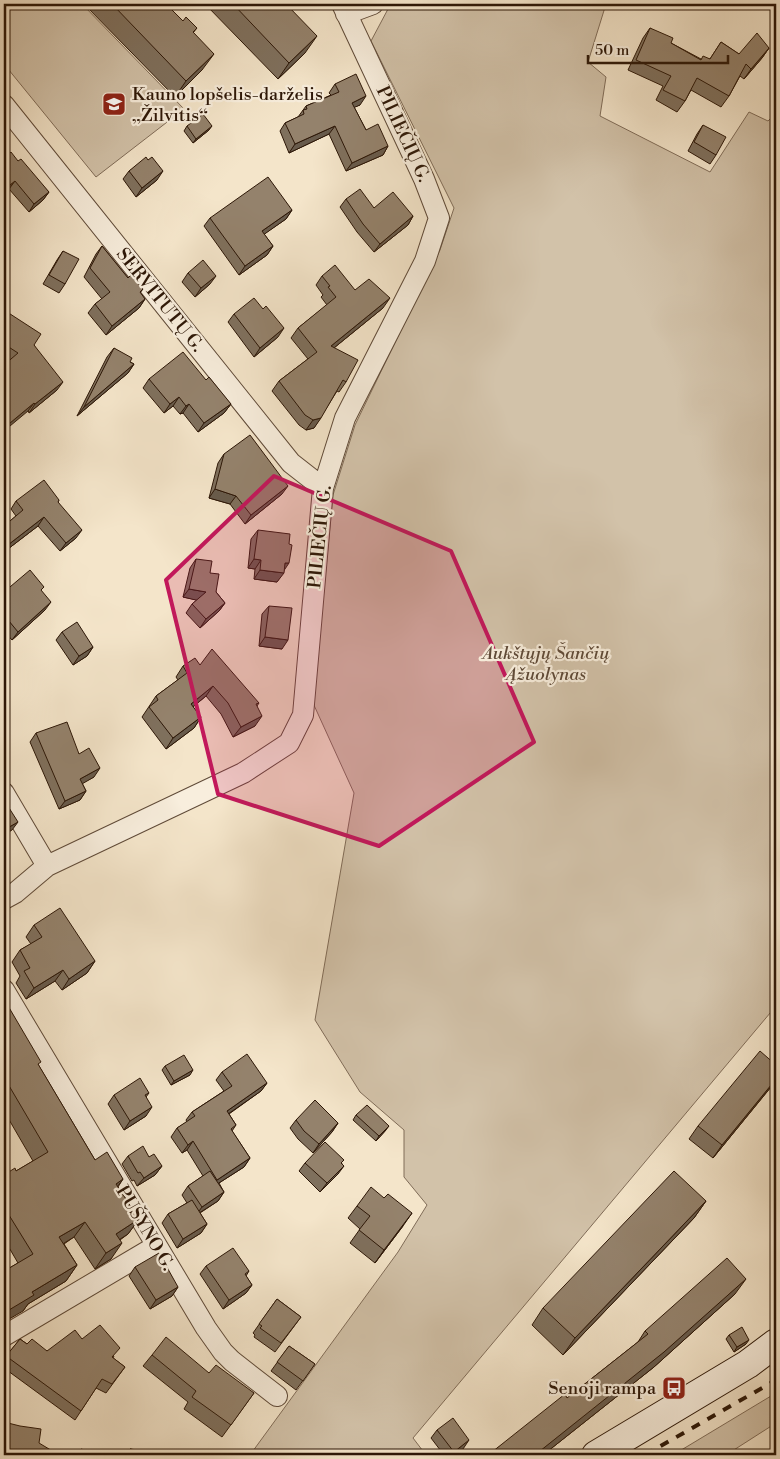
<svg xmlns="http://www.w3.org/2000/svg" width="780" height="1459" font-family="'Libre Bodoni',serif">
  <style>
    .green { fill: #d2c2a9; stroke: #806c58 }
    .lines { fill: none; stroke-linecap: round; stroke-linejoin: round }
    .street-casing { stroke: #5f4a38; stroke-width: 22 }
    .secondary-casing { stroke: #2d1707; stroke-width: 30 }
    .street { stroke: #f8eedd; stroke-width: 20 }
    .secondary { stroke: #f8eedd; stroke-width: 28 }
    .rail { stroke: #2d1707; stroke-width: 4; stroke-dasharray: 9 9; stroke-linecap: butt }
    .wall { fill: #7f705d; stroke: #2d1707 }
    .shaded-wall { fill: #685b4c; stroke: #2d1707 }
    .building { fill: #94826c; stroke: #2d1707 }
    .marked { fill: #c2185b; fill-opacity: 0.2; stroke: #c2185b; stroke-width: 4; stroke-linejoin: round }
    .labels { text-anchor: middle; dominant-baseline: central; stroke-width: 4.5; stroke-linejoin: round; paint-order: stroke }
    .poi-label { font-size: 18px; fill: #2d1707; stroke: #f8eedd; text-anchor: start }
    .street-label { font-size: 18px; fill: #2d1707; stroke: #f8eedd }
    .park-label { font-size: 18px; font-style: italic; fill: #5f4a38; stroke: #f8eedd }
  </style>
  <rect width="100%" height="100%" fill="#f4e5ca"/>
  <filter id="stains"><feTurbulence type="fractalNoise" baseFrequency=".004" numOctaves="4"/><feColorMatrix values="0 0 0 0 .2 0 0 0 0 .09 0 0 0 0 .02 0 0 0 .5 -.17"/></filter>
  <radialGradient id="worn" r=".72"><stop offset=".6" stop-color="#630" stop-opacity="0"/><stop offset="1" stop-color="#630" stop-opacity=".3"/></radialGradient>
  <path class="green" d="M4,4H82L184,109L96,177L4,64Z
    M417,4H606L588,62L606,77L600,116L710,172L749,112L768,121L776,113V1006L413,1438L426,1455H250L398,1252L427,1205L404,1177V1130L360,1092L315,1020L354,793L313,703L333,495L355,425L440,250L454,208L371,41L388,9Z
    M776,1393V1423L726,1455H673Z"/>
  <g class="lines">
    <g class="street-casing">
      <path id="street" d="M346,14L373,4
        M4,105L291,463L323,488
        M4,793L47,866
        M4,899L15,893L47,866L243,773L289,743L303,715L323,488L345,418L425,261L439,218L424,179L342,4
        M4,990L206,1328L223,1352L232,1361L277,1396
        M4,1336L156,1246"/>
    </g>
    <g class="secondary-casing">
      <path id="secondary" d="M596,1455L748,1364L776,1343"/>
    </g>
    <use href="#street" class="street"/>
    <use href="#secondary" class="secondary"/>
    <path class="rail" d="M645,1455L776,1380"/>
  </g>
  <path class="wall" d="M84,4H166L183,21L197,28L193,33L202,70L175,97Z
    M205,4H286L305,53L278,79Z
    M650,28L671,43L701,59H710L721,42L739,54L769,48L762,58L744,79L740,76L729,96L721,107L691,90L685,101L677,112L656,100L663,86L628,70L643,38Z
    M335,84L360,105L354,107L366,130L388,146L383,155L346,171L329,134L289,153L280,131L285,123L298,117L306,106L331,95L329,93Z
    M703,125L716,155L710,164L688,151L697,134Z
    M187,126L209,130L193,143L184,131Z
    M4,158L18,161L49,192L43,200L29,212L9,189L4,192Z
    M148,160L157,180L136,197L123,179L129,171Z
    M346,199L374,208L413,216L408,225L374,252L357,232L340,207Z
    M292,210L286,219L264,234L273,246L267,255L239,275L204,226L210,218Z
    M102,246L128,278L143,289L140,293L145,299L139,308L106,335L88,313L95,304L102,299L84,277L96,254Z
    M63,251L65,284L59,293L43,284L57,260Z
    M188,273L210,284L195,297L182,282Z
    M322,276L355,290L383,308L334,348L346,382L339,392L337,391L314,428L306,430L299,425L272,391L279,381L308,359L291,338L298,328L327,305L321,297L323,295L316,285Z
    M4,306V310L34,345L57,390L29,413L9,360L4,356Z
    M234,314L278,337L254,357L228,322Z
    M114,348L130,362L134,364L128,373L77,416L107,357Z
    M149,379L206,380L231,404L224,413L198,432L183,413L180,414L173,406L164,413L143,388Z
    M224,454L282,494L245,524L230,504L209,498L218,463Z
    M59,500L58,502L76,538L60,551L38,526L4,552V526L16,516L11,509L16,501Z
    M258,530L284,571L277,582L254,579L255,569L248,568L251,539Z
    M196,559L210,573L216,592L225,603L219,611L200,628L186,613L192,604L197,600L183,597L190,568Z
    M41,591L45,610L12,640L4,631V592Z
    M269,606L282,649L259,646L262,614Z
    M62,632L93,647L87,656L73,665L56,640Z
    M200,665L259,703L257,706L255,726L233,737L221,714L206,696L193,707L201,717L194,728L166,749L142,717L156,696L178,680L176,677L183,666Z
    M36,733L79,754L94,777L82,783L86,791L80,800L59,809L30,742Z
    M34,925L95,961L87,973L62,990L55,981L26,999L16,983L20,976L12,962L20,950L31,944L26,937Z
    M4,999L39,1066L95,1160L123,1179L118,1187L139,1219L128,1234L120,1240L111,1259L95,1269L74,1237L64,1244L77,1265L66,1281L28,1304L23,1311L6,1270L18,1263L4,1239V1175L16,1171L33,1161L4,1111Z
    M776,1065V1081L713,1158L689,1139L698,1126Z
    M165,1066L190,1075L171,1085L162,1070Z
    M222,1072L267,1083L261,1091L229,1114L236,1125L232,1131L250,1158L244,1167L219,1183L224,1192L218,1201L200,1213L207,1224L201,1233L177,1248L162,1223L168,1214L187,1203L182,1195L188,1186L203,1176L187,1150L182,1153L171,1137L177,1128L187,1122L186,1120L192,1112L224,1091L216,1080Z
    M149,1093L146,1097V1116L124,1130L108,1104L114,1095Z
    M356,1115L386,1130L376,1141L353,1120Z
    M296,1120L338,1123L332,1132L313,1153L298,1139L290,1128Z
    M128,1156L149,1157L162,1166L155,1175L137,1186L134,1180L132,1181L122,1164Z
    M305,1163H342L338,1174L320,1192L299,1171Z
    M706,1201L694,1218L563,1355L532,1325L543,1308Z
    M357,1206L403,1226L375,1263L350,1243L360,1229L348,1218Z
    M206,1266L249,1271L246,1276L252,1285L246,1293L223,1309L200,1274Z
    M135,1267L178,1287L172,1296L150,1309L129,1276Z
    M735,1294L654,1367L543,1455H490L492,1452L567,1398L638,1342L645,1331Z
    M277,1299L301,1317L275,1352L254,1337L255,1335L253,1333Z
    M729,1335L746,1344L734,1352L726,1339Z
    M20,1339L27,1344L47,1351L82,1339L114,1356L113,1358L125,1367L106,1393L96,1388L75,1420L4,1368V1359Z
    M289,1346L315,1364L296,1390L271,1371Z
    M152,1355L209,1373L254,1393L222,1437L184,1409L188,1402L143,1366Z
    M437,1430L463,1449L455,1455H444L431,1438Z
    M130,1449L160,1455H126Z"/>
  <path class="shaded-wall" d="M317,36L305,53L278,79L289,63Z
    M769,48L762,58L744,79L751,69Z
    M214,54L202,70L175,97L186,81Z
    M366,96L360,105L346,111L352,103Z
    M212,126L209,130L193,143L196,139Z
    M335,126L329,134L289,153L295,144Z
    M388,146L383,155L346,171L352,163Z
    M163,171L157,180L136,197L142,188Z
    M15,181L9,189L4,192L10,185Z
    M49,192L43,200L29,212L34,204Z
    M292,210L286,219L256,240L262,231Z
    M413,216L408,225L374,252L380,244Z
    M273,246L267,255L239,275L245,266Z
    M216,276L210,284L195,297L201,288Z
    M390,298L383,308L324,356L331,346Z
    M145,299L139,308L106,335L112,326Z
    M284,328L278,337L254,357L260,348Z
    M134,364L128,373L77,416L84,407Z
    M63,382L57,390L29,413L35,404Z
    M179,397L173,406L164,413L170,404Z
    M34,403L28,411L4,431V428Z
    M189,404L183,413L180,414L186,406Z
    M231,404L224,413L198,432L204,423Z
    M321,418L314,428L306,430L313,420Z
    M288,486L282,494L245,524L251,515Z
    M215,489L236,496L230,504L209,498Z
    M44,517L38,526L4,552V548Z
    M82,530L76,538L60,551L66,543Z
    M254,559L261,560L255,569L248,568Z
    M285,563H289L283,572Z
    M260,570L284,573L277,582L254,579Z
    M189,589L206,592L200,601L183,597Z
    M51,602L45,610L12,640L18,632Z
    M225,603L219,611L200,628L206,619Z
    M265,637L288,640L282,649L259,646Z
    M93,647L87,656L73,665L79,656Z
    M213,686L206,696L184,714L191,704Z
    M262,716L255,726L233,737L241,727Z
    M201,717L194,728L166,749L173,738Z
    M100,768L94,777L75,788L80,779Z
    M86,791L80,800L59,809L65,801Z
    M18,822L12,830L4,835V830Z
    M95,961L87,973L62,990L69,979Z
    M63,970L55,981L26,999L34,988Z
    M193,1070L190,1075L171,1085L174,1081Z
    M776,1079V1081L774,1083L713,1158L722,1145Z
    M267,1083L261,1091L221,1119L227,1111Z
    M152,1107L146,1116L124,1130L130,1121Z
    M338,1123L332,1132L313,1153L319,1144Z
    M389,1126L386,1130L376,1141L379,1136Z
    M193,1141L187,1150L182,1153L188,1145Z
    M250,1158L244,1167L211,1188L217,1180Z
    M162,1166L155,1175L137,1186L144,1178Z
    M344,1166L338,1174L320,1192L327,1183Z
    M123,1179L112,1194L116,1184Z
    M224,1192L218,1201L196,1215L202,1207Z
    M706,1201L694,1218L563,1355L575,1338Z
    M412,1213L403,1226L375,1263L384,1250Z
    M139,1219L128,1234L105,1249L116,1234Z
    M85,1222L74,1237L48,1253L59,1237Z
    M207,1224L201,1233L177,1248L183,1239Z
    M122,1243L111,1259L95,1269L106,1253Z
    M77,1265L66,1281L28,1304L23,1311L4,1322V1316L9,1310L32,1292Z
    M746,1279L735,1294L654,1367L543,1455H535Z
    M252,1285L246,1293L223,1309L229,1300Z
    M178,1287L172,1296L150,1309L156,1300Z
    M749,1340L746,1344L734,1352L737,1347Z
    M469,1440L463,1449L455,1455H452L454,1452Z"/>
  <path class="building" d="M112,4H166L183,21L186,17L197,28L193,32L214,54L186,81Z
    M233,4H286L317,36L289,63Z
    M650,28L673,38L671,43L701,60L703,56L710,59L721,42L739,54L757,33L769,48L751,69L746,64L729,96L697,78L685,101L663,90L671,76L636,60Z
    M356,74L366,96L352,103L366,130L378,124L388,146L352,163L335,126L295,144L285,123L304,114L303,110L307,109L306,106L339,92L335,84Z
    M203,114L212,126L196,139L187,126Z
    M703,125L726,137L716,155L694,142Z
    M11,152L18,161L21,159L49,192L34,204L15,181L10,185L4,177V158Z
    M146,157L148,160L152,157L163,171L142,188L129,171Z
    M268,177L292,210L262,231L273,246L245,266L210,218Z
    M360,189L374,208L393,192L413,216L380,244L363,224L346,199Z
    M102,246L128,278L131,275L143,289L140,292L145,299L112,326L95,304L110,292L90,268Z
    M63,251L79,259L65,284L49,275Z
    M203,260L216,276L201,288L188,273Z
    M335,265L355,290L369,279L390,298L331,346L358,360L346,382L343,380L321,418L313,420L305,415L279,381L317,352L298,328L336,297L328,287L330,286L322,276Z
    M254,298L263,309L266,306L284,328L260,348L234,314Z
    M4,306L6,308L4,310L41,334L34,345L63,382L35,404L34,403L4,428V365L18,353L4,344Z
    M114,348L132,358L130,362L134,364L84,407Z
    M183,352L206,380L209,377L231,404L204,423L189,404L186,406L179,397L170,404L149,379Z
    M250,435L288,486L251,515L236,496L215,489L224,454Z
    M44,480L59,500L58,502L82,530L66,543L44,517L4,548V526L23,510L16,501Z
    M258,530L290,534L289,544L292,545L289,563H285L284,573L260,570L261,560L254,559Z
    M196,559L212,561L210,573L219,574L216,592L225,603L206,619L192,604L206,592L189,589Z
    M30,570L44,587L41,590L51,602L18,632L4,615V592Z
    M269,606L292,608L288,640L265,637Z
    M77,622L93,647L79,656L62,632Z
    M212,649L259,703L256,704L262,716L241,727L228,703L213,686L191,704L201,717L173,738L149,707L158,700L156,696L187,673L183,666L195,658L200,665Z
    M4,697L8,705L4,707Z
    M67,722L79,754L89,748L100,768L80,779L86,791L65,801L36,733Z
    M4,800L18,822L4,830Z
    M60,908L95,961L69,979L63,970L34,988L24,971L30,968L20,950L42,937L34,925Z
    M4,999L41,1062L38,1064L95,1160L107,1152L123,1179L116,1184L139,1219L116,1234L122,1243L106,1253L85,1222L59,1237L77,1265L32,1292L34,1295L9,1310L4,1316V1266L6,1270L33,1254L4,1207V1175L15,1168L16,1171L48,1152L8,1084L4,1087Z
    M760,1051L776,1065V1079L722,1145L698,1126Z
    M247,1054L267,1083L227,1111L236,1125L231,1129L250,1158L217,1180L193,1141L188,1145L177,1128L195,1116L192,1112L232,1086L222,1072Z
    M184,1055L193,1070L174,1081L165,1066Z
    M140,1078L149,1093L145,1095L152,1107L130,1121L114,1095Z
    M315,1100L338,1123L319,1144L304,1131L296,1120Z
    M367,1105L389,1126L379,1136L356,1115Z
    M325,1142L344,1160L341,1163L344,1166L327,1183L305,1163Z
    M143,1146L149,1157L154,1154L162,1166L144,1178L140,1172L138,1173L128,1156Z
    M210,1171L224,1192L202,1207L188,1186Z
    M674,1171L706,1201L575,1338L543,1308Z
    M371,1187L384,1198L388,1194L412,1213L384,1250L359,1230L370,1216L357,1206Z
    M192,1200L207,1224L183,1239L168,1214Z
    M233,1248L249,1271L245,1274L252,1285L229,1300L206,1266Z
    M159,1253L178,1287L156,1300L135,1267Z
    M727,1258L746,1279L664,1352L535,1455H495L492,1452L565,1394L567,1398L648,1334L645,1331Z
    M277,1299L301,1317L281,1343L260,1328L262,1326L259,1324Z
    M100,1325L120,1348L112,1357L125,1367L112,1384L102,1379L81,1411L6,1356L20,1339L27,1344L32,1339L47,1351L75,1330L82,1339Z
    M742,1327L749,1340L737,1347L729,1335Z
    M166,1337L209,1373L216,1365L254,1393L231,1425L192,1397L196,1391L152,1355Z
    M289,1346L315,1364L303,1381L277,1362Z
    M453,1418L469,1440L454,1452L437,1430Z
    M4,1422L20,1426L41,1429L39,1443L54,1452L52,1455H4Z
    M81,1449L103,1455H79Z
    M130,1449L161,1453L160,1455H129Z"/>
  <path class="marked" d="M274,476L451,551L534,742L379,846L218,794L166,580Z"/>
  <defs>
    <g id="school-square" transform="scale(1.25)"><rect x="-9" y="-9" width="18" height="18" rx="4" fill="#8f2418" stroke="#f8eedd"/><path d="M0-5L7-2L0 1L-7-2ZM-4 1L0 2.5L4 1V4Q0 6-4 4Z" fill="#fff"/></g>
    <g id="bus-square" transform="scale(1.25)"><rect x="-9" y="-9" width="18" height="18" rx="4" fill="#8f2418" stroke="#f8eedd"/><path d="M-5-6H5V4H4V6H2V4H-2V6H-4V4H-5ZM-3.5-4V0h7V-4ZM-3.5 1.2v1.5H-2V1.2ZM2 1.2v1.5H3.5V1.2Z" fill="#fff"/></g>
  </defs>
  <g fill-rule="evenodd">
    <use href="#school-square" x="114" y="104"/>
    <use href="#bus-square" x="674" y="1388"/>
  </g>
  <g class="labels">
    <g class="poi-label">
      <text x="132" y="94">Kauno lopšelis-darželis<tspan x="132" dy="21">„Žilvitis“</tspan></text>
      <text x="656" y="1388" text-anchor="end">Senoji rampa</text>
    </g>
    <g class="street-label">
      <text transform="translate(403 134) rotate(65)">PILIEČIŲ G.</text>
      <text transform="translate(160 300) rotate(51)">SERVITUTŲ G.</text>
      <text transform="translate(320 537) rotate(-84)">PILIEČIŲ G.</text>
      <text transform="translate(145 1228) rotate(59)">PUŠYNO G.</text>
    </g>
    <g class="park-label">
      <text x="546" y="653">Aukštųjų Šančių<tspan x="546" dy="21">Ąžuolynas</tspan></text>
    </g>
  </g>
  <rect width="780" height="1459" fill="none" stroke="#f4e5ca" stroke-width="20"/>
  <rect x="5" y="5" width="770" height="1449" fill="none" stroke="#2d1707" stroke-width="2.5"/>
  <rect x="10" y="10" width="760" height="1439" fill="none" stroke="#2d1707"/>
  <path d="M588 55v8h140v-8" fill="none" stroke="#2d1707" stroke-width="2.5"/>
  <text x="595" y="55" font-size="15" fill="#2d1707" stroke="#f8eedd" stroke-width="4" paint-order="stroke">50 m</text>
  <rect width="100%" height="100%" filter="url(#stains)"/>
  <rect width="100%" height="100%" fill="url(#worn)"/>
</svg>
